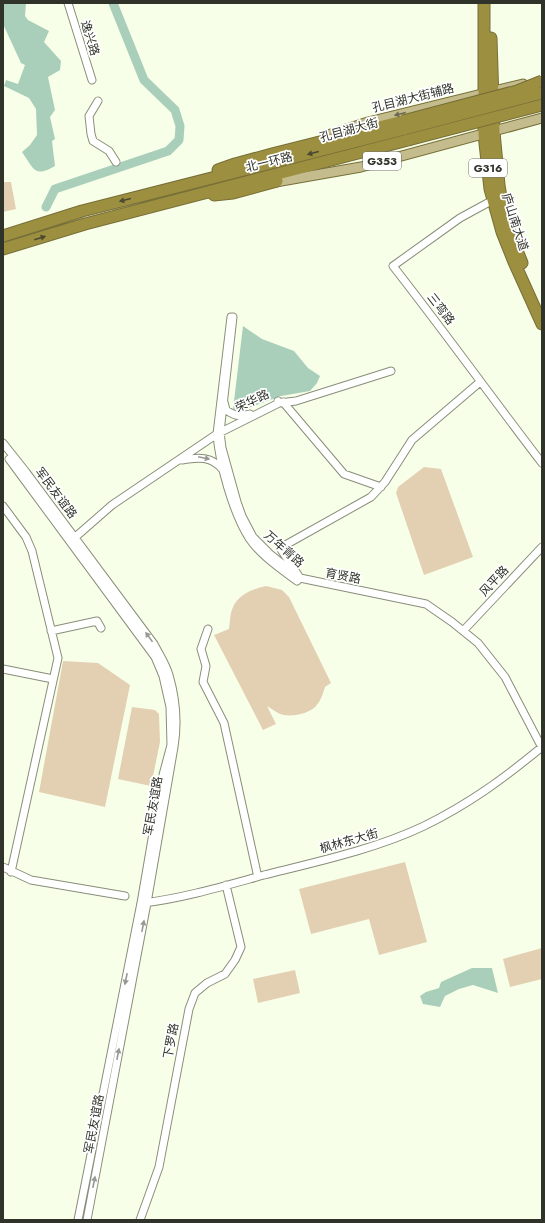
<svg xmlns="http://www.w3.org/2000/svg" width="545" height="1223" font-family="Jost,'Noto Sans SC',sans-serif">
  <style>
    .green { fill: #e3d0b3 }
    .water { fill: #a9cfbb }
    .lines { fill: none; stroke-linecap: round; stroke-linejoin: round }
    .river { stroke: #a9cfbb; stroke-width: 9 }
    .minor-casing { stroke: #888e7a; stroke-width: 9 }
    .major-casing { stroke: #776f38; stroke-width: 11 }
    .highway-casing { stroke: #776f38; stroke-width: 13 }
    .minor { stroke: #fff; stroke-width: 7 }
    .major { stroke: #c4bc8c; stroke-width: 9 }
    .highway { stroke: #9d8f40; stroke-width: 11 }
    .highway-bridge-casing { stroke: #776f38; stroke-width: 13; stroke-linecap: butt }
    .highway-bridge { stroke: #9d8f40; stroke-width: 11 }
    .oneway { fill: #6b6a51 }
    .oneway2 { fill: #4b4a30 }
    .oneway3 { fill: #989994 }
    .labels { text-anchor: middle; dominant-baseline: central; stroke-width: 3.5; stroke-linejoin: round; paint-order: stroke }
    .shield { fill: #fff; stroke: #6e706a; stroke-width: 1 }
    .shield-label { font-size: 11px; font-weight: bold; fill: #30332a }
    .street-label { font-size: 12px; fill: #30332a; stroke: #fff }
  </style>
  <rect width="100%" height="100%" fill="#f8ffe8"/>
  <path class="green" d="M3,182H11L16,209L3,212Z
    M424,467L441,469L473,557L424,575L396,493L398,487Z
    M266,586L282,590L289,597L331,683L325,687C323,694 320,703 314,708C305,715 287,718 278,713C274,711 271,708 267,706L276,724L263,730L214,635L229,629C230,622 230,613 233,607C239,594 253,589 266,586Z
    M63,661L98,663L130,685L105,807L39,792Z
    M132,707L155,710L159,714L160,742L151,786L118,779Z
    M405,862L427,942L379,955L369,919L311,934L299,889Z
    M542,948V979L510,987L503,959Z
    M295,970L300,993L258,1003L253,979Z"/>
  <path class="water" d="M3,3H26L25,16L28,20L49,31L44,42L61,61L60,70L48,77L55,110L50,117L55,139L52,141L55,166C34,178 34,169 22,152L30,145L37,135L36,109L29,98L4,86L6,80L18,84L25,65L21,63L3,24Z
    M243,326L262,339L294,351L308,368L320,376L317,383L310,391L281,396L251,407L232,418Z
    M472,968H492L498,993L473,985L459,989L445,996L440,1007L423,1004L420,996L426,992L439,988L441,982Z"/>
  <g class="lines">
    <path class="river" d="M46,207L55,189L168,151L179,140L180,126L175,110L144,80L113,3"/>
    <g class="minor-casing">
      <path id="minor" d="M68,3L92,80
        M98,101L89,116L91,134L93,141L109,151L116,162
        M493,200L460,218L393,266C444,331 492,398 542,463
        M231,317H233L220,432L222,448L237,502L242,516L253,537L270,554L300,578L297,581C281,569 260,555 249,538C233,513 219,463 217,434Z
        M480,382L412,440L385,482L371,497L280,548L300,578L426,604L452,622L478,643L505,677L540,744
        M224,402L226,410C235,416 238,417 250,414
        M283,402L344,474L381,487
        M279,403L296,401L391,371
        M3,443L26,472L154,644C159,654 166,664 169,675C176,699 178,723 174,747L147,903L87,1220
        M9,459L155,657L163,676L170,707L171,745L163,775L141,903L78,1220
        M182,460C198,457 212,456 223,470
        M3,506L26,537L32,551L58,658L11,872
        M72,540L112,505L217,434L279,403L278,401
        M208,629L201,649L206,666L203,682L224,723L257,873
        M51,631L97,621L101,628
        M463,631L542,547
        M3,669L53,679
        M3,867L31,880L125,896
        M143,903C184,898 224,886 264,875C316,862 376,849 424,826C469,804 503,779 542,747
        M140,1220L159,1167L189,1009L195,993L207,983L225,974L235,960L241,947L226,885"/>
    </g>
    <g class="major-casing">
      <path id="major" d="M328,135L368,122L523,84
        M270,183L361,167L542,118"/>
    </g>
    <g class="highway-casing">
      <path id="highway" d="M484,3V134L490,189L502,232L514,262L542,324
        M491,38L494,132L499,185L503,209L509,230L522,263
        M218,170L235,164L272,154L403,121
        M214,195L233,193L277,181
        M3,236L82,211L405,129
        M3,249L85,224L408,140"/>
    </g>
    <use href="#minor" class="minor"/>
    <use href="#major" class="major"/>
    <use href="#highway" class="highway"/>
    <g class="highway-bridge-casing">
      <path id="highway-bridge" d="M403,121L517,91L542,81
        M405,129L542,93
        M408,140L542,105"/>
    </g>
    <use href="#highway-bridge" class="highway-bridge"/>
  </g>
  <defs><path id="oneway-solid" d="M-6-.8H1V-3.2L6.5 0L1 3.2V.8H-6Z"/></defs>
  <use class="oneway" href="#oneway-solid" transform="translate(400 114) rotate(166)"/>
  <g class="oneway2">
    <use href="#oneway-solid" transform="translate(313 153) rotate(165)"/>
    <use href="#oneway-solid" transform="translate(125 200) rotate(166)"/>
    <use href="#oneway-solid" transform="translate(40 238) rotate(-17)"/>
  </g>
  <g class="oneway3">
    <use href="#oneway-solid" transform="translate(204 458) rotate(12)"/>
    <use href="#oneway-solid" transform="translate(149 637) rotate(-126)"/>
    <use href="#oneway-solid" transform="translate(143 926) rotate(-79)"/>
    <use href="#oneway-solid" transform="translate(126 979) rotate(101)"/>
    <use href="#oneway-solid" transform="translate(118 1054) rotate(-79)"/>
    <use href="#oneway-solid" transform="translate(94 1182) rotate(-79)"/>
  </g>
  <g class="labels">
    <g class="shield">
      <rect x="363" y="152" width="38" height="18" rx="3"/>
      <rect x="469" y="159" width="38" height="18" rx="3"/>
    </g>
    <g class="shield-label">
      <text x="382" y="161">G353</text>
      <text x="488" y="168">G316</text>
    </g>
    <g class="street-label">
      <text transform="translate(90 38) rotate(73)">逸兴路</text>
      <text transform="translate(413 98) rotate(-14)">孔目湖大街辅路</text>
      <text transform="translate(349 130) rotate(-15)">孔目湖大街</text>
      <text transform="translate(269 162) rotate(-14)">北一环路</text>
      <text transform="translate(515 222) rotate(72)">庐山南大道</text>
      <text transform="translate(441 309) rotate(52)">三弯路</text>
      <text transform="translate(252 401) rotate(-25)">荣华路</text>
      <text transform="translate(56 493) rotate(53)">军民友谊路</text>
      <text transform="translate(284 549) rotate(41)">万年青路</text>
      <text transform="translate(343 576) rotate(11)">育贤路</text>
      <text transform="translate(494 581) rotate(-47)">风平路</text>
      <text transform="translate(153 806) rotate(-80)">军民友谊路</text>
      <text transform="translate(349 841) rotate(-16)">枫林东大街</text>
      <text transform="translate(171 1041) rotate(-79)">下罗路</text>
      <text transform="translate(94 1124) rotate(-79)">军民友谊路</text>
    </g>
  </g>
  <rect width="545" height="1223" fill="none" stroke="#30332a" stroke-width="8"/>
</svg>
